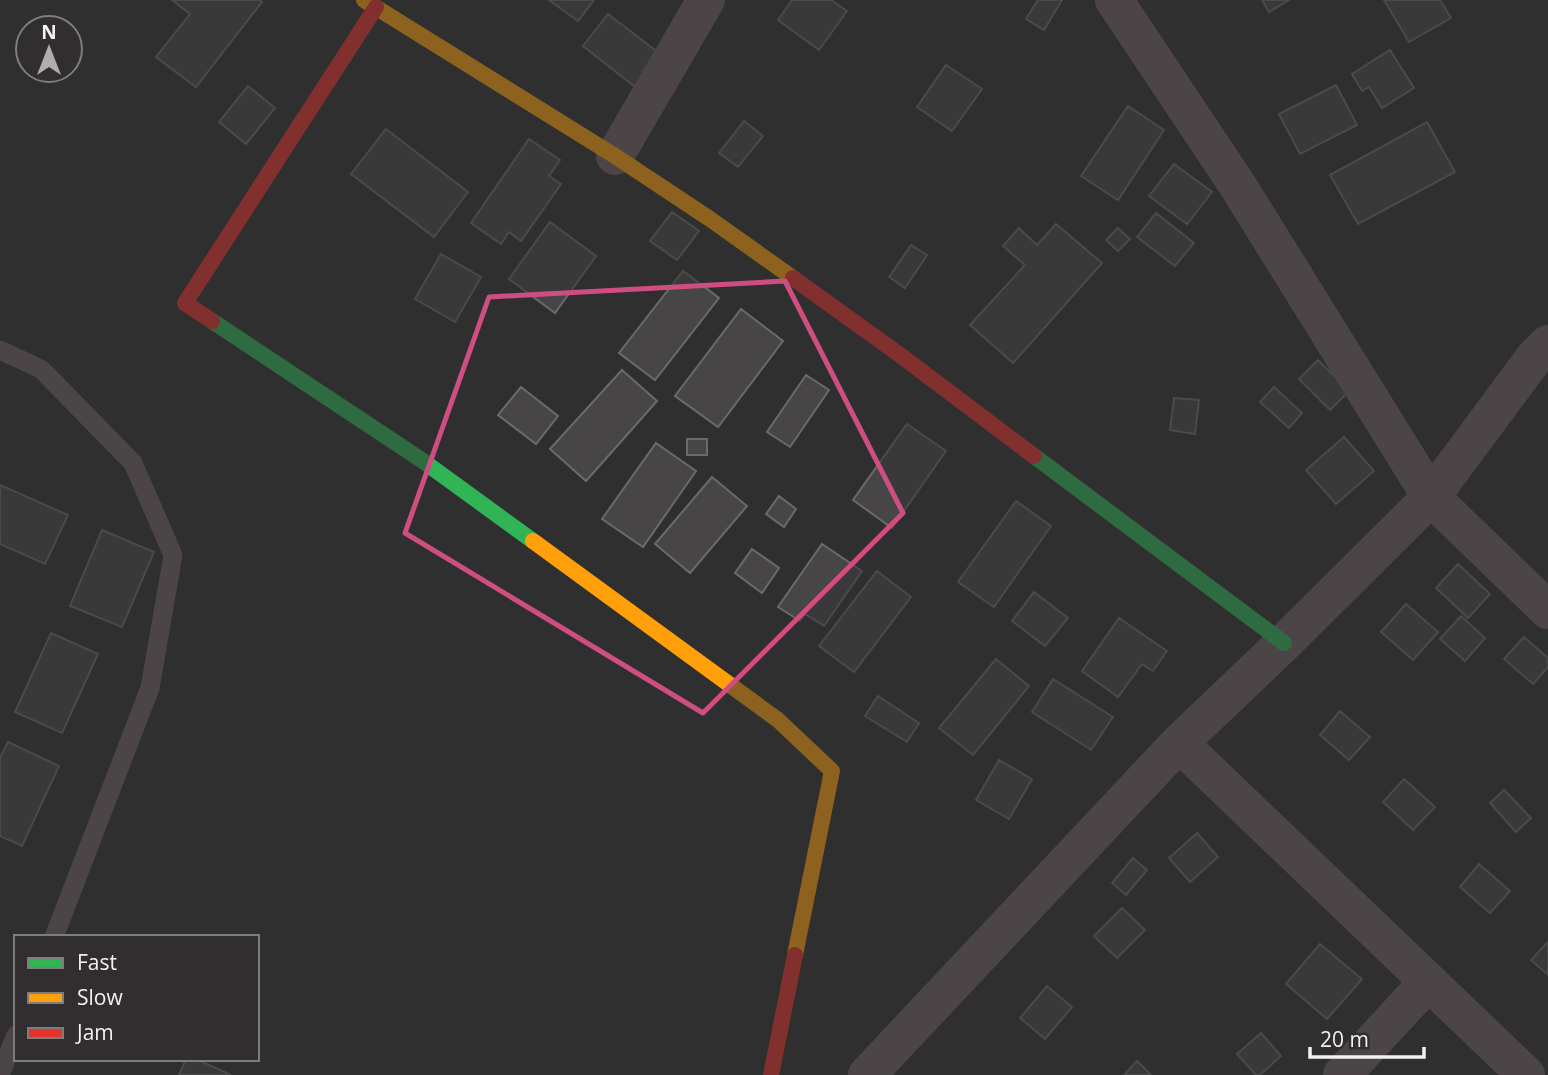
<svg xmlns="http://www.w3.org/2000/svg" width="1548" height="1075" font-family="'Open Sans',sans-serif">
  <style>
    .building { fill: #474546; stroke: #6b6a6a; stroke-width: 2 }
    .lines { fill: none; stroke-linecap: round; stroke-linejoin: round }
    .lane { stroke: #6f6166; stroke-width: 19 }
    .street { stroke: #6f6166; stroke-width: 38 }
    .fast { stroke: #30b455; stroke-width: 16 }
    .slow { stroke: #ff9f0a; stroke-width: 16 }
    .jam { stroke: #e5322d; stroke-width: 16 }
    .marked { fill: none; stroke: #ce4e81; stroke-width: 5; stroke-linejoin: round }
  </style>
  <rect width="100%" height="100%" fill="#302f2f"/>
  <path class="building" d="M172,0H260L262,2L196,87L156,57L190,14Z
    M549,0H594L578,21Z
    M792,0H831L847,11L819,50L778,20Z
    M1038,0H1062L1044,30L1026,19Z
    M1262,0H1289L1269,12Z
    M1384,0H1440L1451,18L1409,42Z
    M608,14L664,57L639,90L583,46Z
    M1390,50L1414,88L1382,108L1369,87L1362,91L1352,74Z
    M946,65L982,89L952,131L917,107Z
    M1336,85L1357,125L1300,154L1279,114Z
    M248,86L275,108L246,144L219,122Z
    M1128,106L1164,130L1118,200L1081,176Z
    M744,121L763,136L738,167L719,153Z
    M1427,122L1455,172L1358,224L1330,175Z
    M386,129L468,192L434,237L351,174Z
    M529,139L560,160L549,176L561,184L521,241L509,232L501,244L471,223Z
    M1174,164L1212,192L1187,224L1149,196Z
    M672,212L699,231L677,260L650,241Z
    M1156,213L1194,243L1175,266L1137,237Z
    M550,222L596,256L555,313L509,279Z
    M1056,224L1102,263L1013,363L970,325L1025,265L1003,246L1019,228L1037,245Z
    M1118,228L1130,239L1118,251L1106,240Z
    M911,245L927,255L905,288L889,277Z
    M441,254L481,277L455,322L415,299Z
    M683,271L719,298L655,380L619,353Z
    M741,309L783,341L718,427L675,396Z
    M1318,360L1349,391L1330,410L1299,379Z
    M622,370L657,401L586,481L550,449Z
    M806,375L829,390L790,447L767,432Z
    M521,387L558,416L536,444L498,415Z
    M1274,387L1302,413L1289,428L1260,402Z
    M1174,398L1199,400L1195,434L1170,430Z
    M907,424L946,451L892,528L853,500Z
    M1344,437L1374,471L1336,504L1306,470Z
    M687,439H707V455H687Z
    M656,443L696,471L643,547L602,519Z
    M712,477L747,506L690,573L655,544Z
    M0,485L68,515L45,564L0,544Z
    M779,496L796,509L784,527L766,514Z
    M1016,501L1051,526L994,607L958,582Z
    M102,530L154,552L122,627L70,606Z
    M822,544L862,571L824,626L805,614L800,621L778,607Z
    M752,549L779,568L762,593L735,573Z
    M1458,564L1490,594L1468,618L1436,588Z
    M877,571L911,597L854,672L819,646Z
    M1034,592L1068,618L1045,646L1012,621Z
    M1406,604L1438,632L1413,660L1381,632Z
    M1461,616L1485,638L1465,661L1440,639Z
    M1119,618L1167,651L1153,671L1142,664L1118,697L1082,671Z
    M51,633L98,654L62,733L15,712Z
    M1524,637L1548,658V667L1533,684L1504,659Z
    M996,659L1029,686L973,755L939,728Z
    M1053,679L1113,717L1091,750L1032,712Z
    M878,696L919,723L907,742L865,716Z
    M1340,711L1370,737L1349,760L1320,735Z
    M8,742L59,766L22,846L0,836V758Z
    M999,760L1032,779L1009,819L976,800Z
    M1404,779L1435,807L1413,830L1383,802Z
    M1504,790L1531,818L1516,832L1490,803Z
    M1197,833L1218,857L1190,882L1169,858Z
    M1133,858L1147,870L1126,895L1112,883Z
    M1479,864L1510,891L1490,913L1460,887Z
    M1122,908L1145,930L1117,958L1094,936Z
    M1548,942V975L1531,960Z
    M1320,944L1362,979L1327,1019L1286,984Z
    M1047,986L1072,1007L1045,1039L1020,1018Z
    M1261,1033L1281,1056L1260,1075H1256L1237,1054Z
    M186,1059H196L231,1075H179Z
    M1137,1061L1151,1075H1124Z"/>
  <g class="lines">
    <path class="lane" d="M0,350L41,369L133,463L173,555L150,688L54,937
      M0,1075L16,1035"/>
    <path class="street" d="M1114,0L1238,186L1431,497L1548,610
      M615,156L706,0
      M1179,743L1526,1075
      M867,1075L1179,743L1284,643L1431,497L1534,358L1548,344
      M1342,1075L1428,982"/>
    <path class="fast" d="M212,321L423,461L533,541
      M1034,456L1284,643"/>
    <path class="slow" d="M364,0L615,156L710,219L793,278
      M533,541L778,720L832,771L795,955"/>
    <path class="jam" d="M793,278L900,355L1034,456
      M212,321L185,303L376,7
      M771,1075L795,955"/>
  </g>
  <path d="M0 0H1548V1075H0ZM785,281L903,513L703,713L405,533L489,297Z" fill="#302f2f" fill-opacity=".55" fill-rule="evenodd"/>
  <path class="marked" d="M785,281L903,513L703,713L405,533L489,297Z"/>
  <rect x="14" y="935" width="245" height="126" fill="#312e2f" stroke="#7f7c7d" stroke-width="2"/>
  <rect x="28" y="958" width="35" height="10" fill="#30b455" stroke="#7f7c7d" stroke-width="2"/>
  <text x="77" y="970" font-size="21" fill="#f3f1f2">Fast</text>
  <rect x="28" y="993" width="35" height="10" fill="#ff9f0a" stroke="#7f7c7d" stroke-width="2"/>
  <text x="77" y="1005" font-size="21" fill="#f3f1f2">Slow</text>
  <rect x="28" y="1028" width="35" height="10" fill="#e5322d" stroke="#7f7c7d" stroke-width="2"/>
  <text x="77" y="1040" font-size="21" fill="#f3f1f2">Jam</text>
  <g transform="translate(49 49)"><circle r="33" fill="#312e2f" stroke="#7f7c7d" stroke-width="2"/>
  <path d="M0-5L12 26L0 18L-12 26Z" fill="#afadae"/>
  <text y="-10" font-size="19" font-weight="bold" text-anchor="middle" fill="#f3f1f2">N</text>
  </g>
  <path d="M1310 1047v10h114v-10" fill="none" stroke="#f3f1f2" stroke-width="3.5"/>
  <text x="1320" y="1047" font-size="21" fill="#f3f1f2" stroke="#312e2f" stroke-width="5" paint-order="stroke">20 m</text>
</svg>
